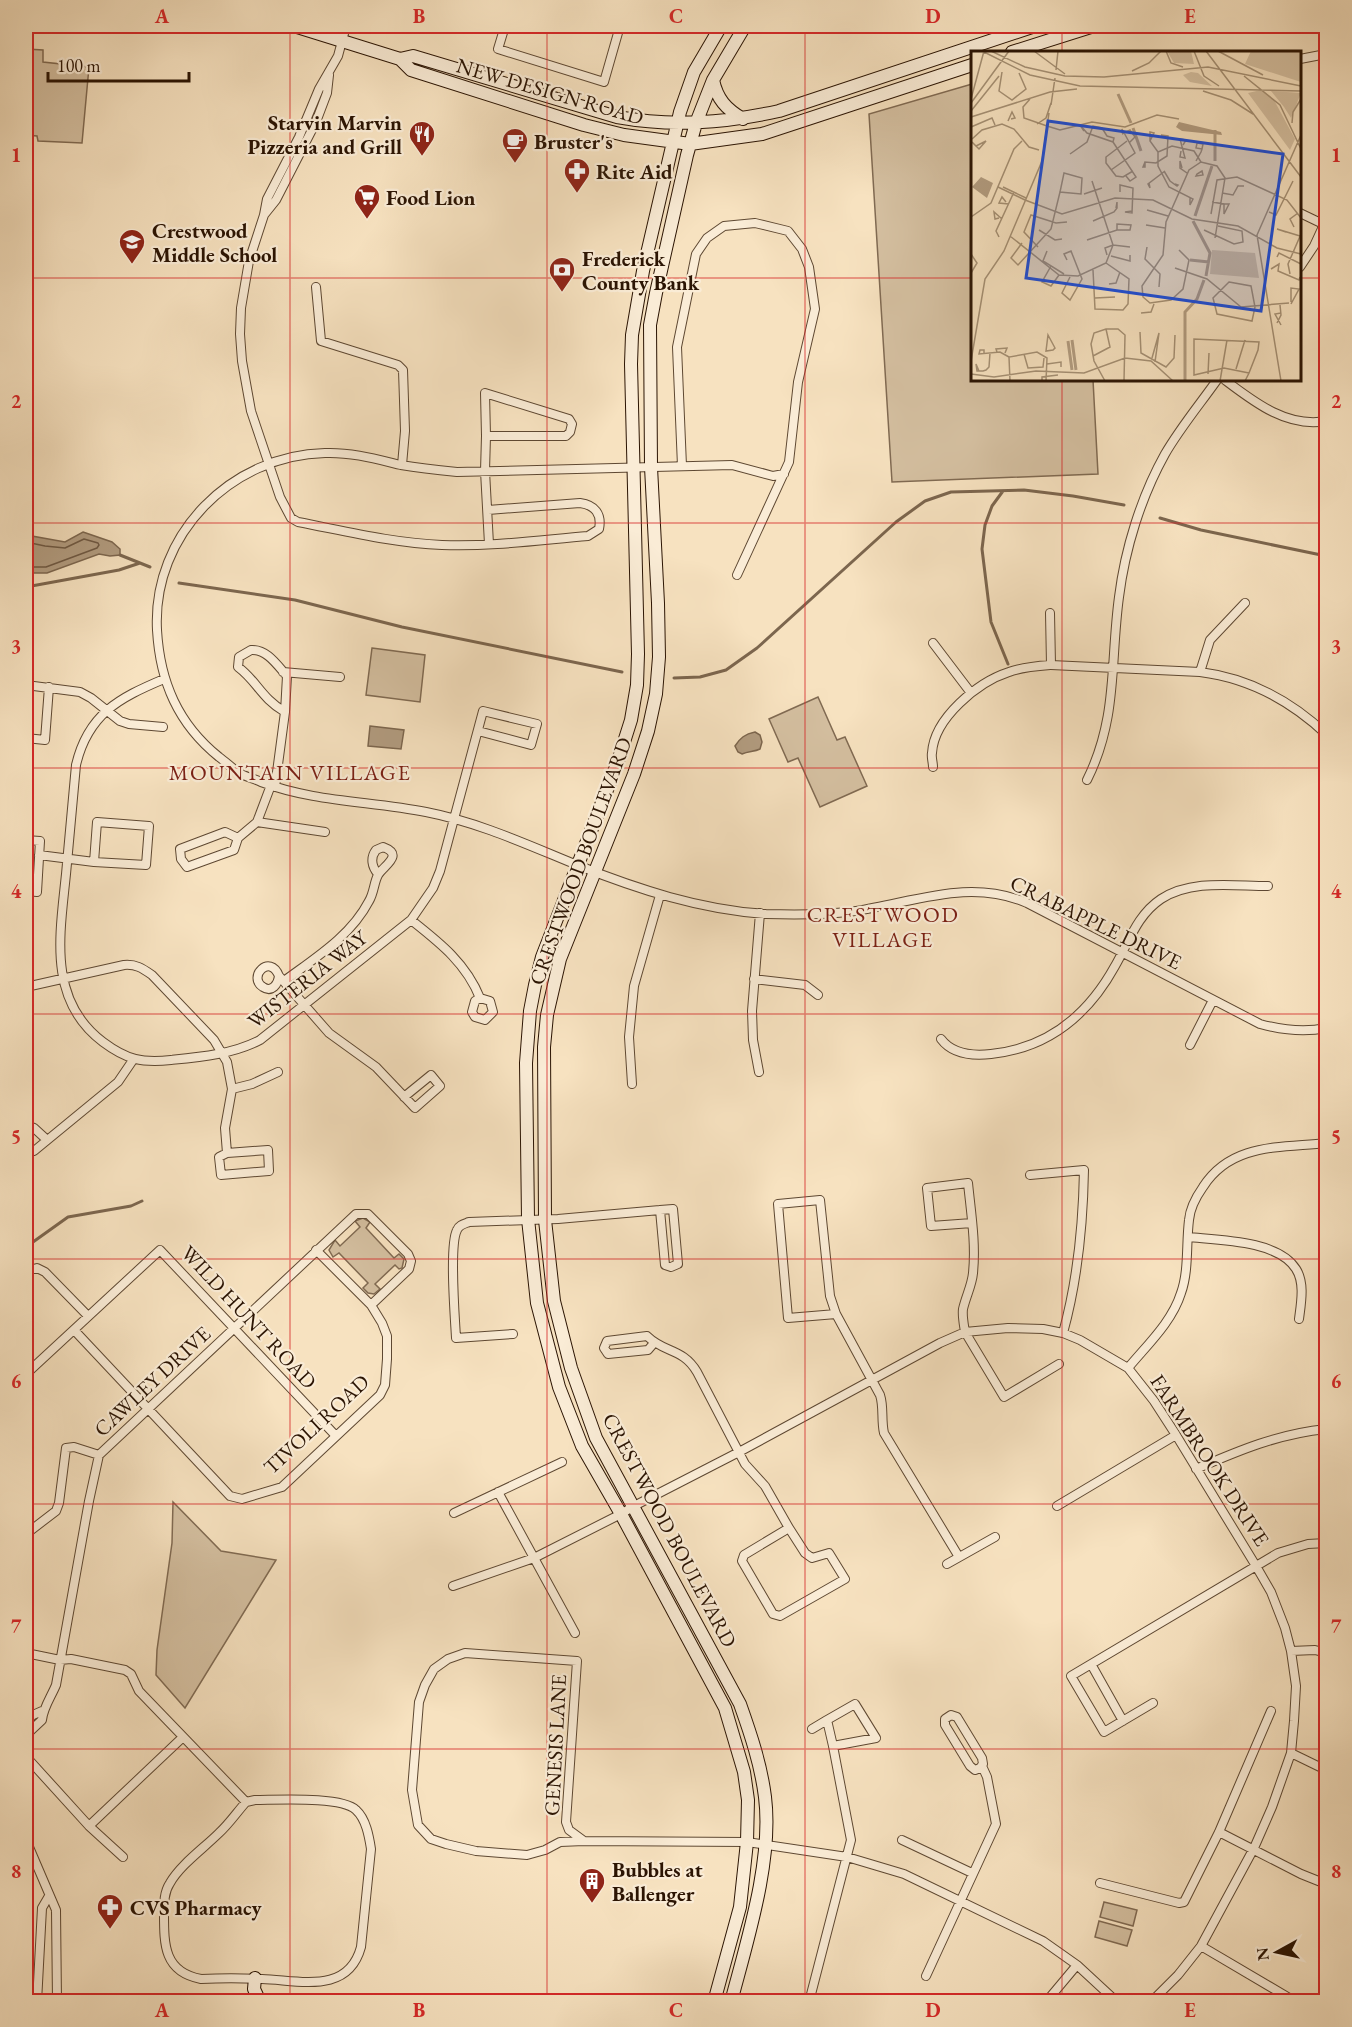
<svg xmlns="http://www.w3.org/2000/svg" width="1352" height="2027" font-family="'EB Garamond',serif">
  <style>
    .green { fill: #d4bfa0; stroke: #806a52; stroke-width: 1.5 }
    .water { fill: #b29c80; stroke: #7c664e; stroke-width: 1.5 }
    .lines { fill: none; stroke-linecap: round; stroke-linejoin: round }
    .shore { stroke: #6e5842; stroke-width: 1.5 }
    .stream { stroke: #7c664e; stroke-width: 3 }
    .street-casing { stroke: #5e4832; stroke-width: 10 }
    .secondary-casing { stroke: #2b1403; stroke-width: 14 }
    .street { stroke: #faecd6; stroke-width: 8 }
    .secondary { stroke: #faecd6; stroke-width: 12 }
    .grid { fill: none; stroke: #d62828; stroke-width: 1.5; stroke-opacity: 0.55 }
    .labels { text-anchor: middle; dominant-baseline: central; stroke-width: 4.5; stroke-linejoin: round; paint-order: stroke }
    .street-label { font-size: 21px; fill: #2b1403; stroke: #faecd6 }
    .poi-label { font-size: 21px; font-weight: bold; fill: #2b1403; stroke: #faecd6; text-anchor: start }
    .neighbourhood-label { font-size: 22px; letter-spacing: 1.5px; fill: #7a1f14; stroke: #faecd6 }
    .inset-river { fill: none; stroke: #b29c80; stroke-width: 3 }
    .inset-road { fill: none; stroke: #a59074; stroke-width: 1.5 }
    .view { fill: #1d4ed8; fill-opacity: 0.15; stroke: #1d4ed8; stroke-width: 3 }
    .inset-edge { fill: none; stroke: #2b1403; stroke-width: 3 }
    .neatline { fill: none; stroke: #d62828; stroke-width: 2 }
    .grid-label { font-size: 20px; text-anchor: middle; font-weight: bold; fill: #d62828 }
  </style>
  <rect width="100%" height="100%" fill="#f7e2c0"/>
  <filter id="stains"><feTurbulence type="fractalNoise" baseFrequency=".00333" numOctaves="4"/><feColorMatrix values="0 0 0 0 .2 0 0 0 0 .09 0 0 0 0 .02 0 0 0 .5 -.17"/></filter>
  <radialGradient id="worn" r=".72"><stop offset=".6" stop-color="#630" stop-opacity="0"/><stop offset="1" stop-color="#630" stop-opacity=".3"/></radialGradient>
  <path class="green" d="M26,49L43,50V62L89,67L82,143L38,141L37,136L26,135Z
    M972,84V380H1093L1098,474L892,482L869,114Z
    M372,648L425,655L420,702L366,695Z
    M818,697L837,740L845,737L867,786L820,807L798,758L788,762L769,719Z
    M363,1218L370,1222L366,1228L394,1258L399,1254L404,1259L402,1268L399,1269L395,1265L375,1284L380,1289L374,1294L368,1293L363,1288L368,1283L339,1253L333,1257L329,1250L335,1240L340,1246L360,1227L355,1221Z
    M173,1502L221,1551L276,1560L185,1708L156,1675L157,1650L172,1543Z
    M1104,1902L1137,1910L1133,1926L1100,1917Z
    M1099,1921L1132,1930L1127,1946L1095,1937Z"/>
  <path class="water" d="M83,532L112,542L120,549V555L110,556L99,554L47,573H26V535L65,542Z
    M370,726L404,730L401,749L368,746Z
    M755,732L760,735L762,742L760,749C754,752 749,751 742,754L738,752L735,746C740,738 745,734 755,732Z"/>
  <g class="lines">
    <path class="shore" d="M26,542L45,546L65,548L84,539L98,543L99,545L97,548L46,567H26"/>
    <path class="stream" d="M1003,491L992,506L985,525L982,549L991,622L1008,664
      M1160,518L1201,530L1326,556
      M120,555L150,567
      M179,583L295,600L402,627L622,672
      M26,587L119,570L140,563
      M674,678L700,677L726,670L757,648L896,522L925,501L951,492L1024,490L1073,496L1124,505
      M26,1247L68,1217L131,1206L142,1201"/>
    <g class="street-casing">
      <path id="street" d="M346,26L338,56L319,89L299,137L267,199L264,215L249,261L241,308L240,334L242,361L251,411L280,497L291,518L298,522C345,531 393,543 442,545C490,547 540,540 588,536L599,529C602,514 595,505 580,503L488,510
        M505,26L498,49L604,82L620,26
        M1324,26L1326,41
        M1300,59L1326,54
        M1300,213L1325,225
        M264,215L276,200L316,122L327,93L329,75
        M1300,267L1314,246L1326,220
        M316,287L321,341L398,365L403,370L405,431L402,465
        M1225,380C1254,402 1287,428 1326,421
        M486,436L485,393L569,419L572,424L570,432L566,436H486L485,471L489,544
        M682,466L677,347L696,254L707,238L724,226L755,223L788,231L802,249L809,267L815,309L798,382L789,462L737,575
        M784,474L773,476L732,465L457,472C438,470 420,468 401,465C376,459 351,452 325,453C232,455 152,534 157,630C160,682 178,724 219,757C226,762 234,770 241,774C247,777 255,779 261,782C314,802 370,801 426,812C478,822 528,845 577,865C637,889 701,910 766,914C796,915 826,915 856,911C915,902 970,878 1027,903L1260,1024C1282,1030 1303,1033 1326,1028
        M1050,613L1051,665
        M933,643L971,693
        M251,650C267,649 277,665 287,676L285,712C261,698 257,681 238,667L239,657Z
        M283,672L340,677
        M1200,672L1210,640L1245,603
        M164,679C119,698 88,714 76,765C73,801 69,838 66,874C60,934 47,1000 103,1042C127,1060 142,1063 171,1060C201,1057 233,1054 260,1040L411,920L433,888L440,871L483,711L537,724L531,745L478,731
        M26,685L80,692L91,698L120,721L129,724L163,727
        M26,738L45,740L49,687
        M933,767C933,762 931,757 932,753C934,718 978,682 1009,672C1022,667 1037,666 1051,665L1200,672C1248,678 1291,701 1326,734
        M1087,780C1118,718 1110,663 1119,597C1125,549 1141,497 1165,454C1180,428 1200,404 1217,380
        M275,787L285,712
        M257,822L325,832
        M238,838L225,832L180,849L181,859L187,867L234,850L238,838L257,822L271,785
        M26,840L40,841L37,892L26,891
        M39,855L94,862L97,822L149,826L146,865L94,862
        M411,920C440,943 466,963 480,998L490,1001L493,1012L485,1020L475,1017L472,1012L475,1001L480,998
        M279,976C270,953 247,977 263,987C272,993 278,984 279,976L329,1033L376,1067L415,1108L440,1086L431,1075L404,1097
        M754,979L805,985L818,995
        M284,981C315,958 351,936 369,901C374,893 374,882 378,875C383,866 405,855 383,847L376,850C370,858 372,867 378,874
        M26,987L124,965C136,964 142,968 152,975L214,1040L227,1062L232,1089L225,1128L227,1153L268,1150L269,1171L221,1175L219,1157L227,1153
        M941,1039C953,1055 973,1056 991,1054C1049,1048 1088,1015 1115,966C1129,942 1137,915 1161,899C1192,879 1233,886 1268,886
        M1190,1045L1213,1000
        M759,1072L753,1040L752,1011L760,913
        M632,1084L629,1037L634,986L660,895
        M232,1089L252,1084L278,1072
        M26,1125L34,1128L46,1139
        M26,1152L34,1151L118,1082L133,1060
        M1030,1175L1084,1170C1083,1226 1078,1279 1063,1333
        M972,1223L931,1226L927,1188L968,1183C971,1213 976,1243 973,1273C972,1285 966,1296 963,1309C962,1316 964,1325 965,1332L1004,1397L1059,1364
        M1188,1237C1217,1240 1278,1240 1296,1269C1305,1283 1301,1303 1299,1319
        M26,1271L37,1268L45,1272L88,1316
        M836,1314L788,1318L778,1204L820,1200L830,1296L836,1314L880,1395C884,1407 881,1420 884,1433L959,1557
        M74,1330L230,1496L242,1499L282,1487L380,1395L385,1385L387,1359V1336L382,1323L371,1305L316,1250
        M513,1334L456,1338C455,1318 449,1245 457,1230C459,1225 464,1224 469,1222L558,1219L660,1210L673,1209L678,1264L671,1267L665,1265L660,1210
        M654,1343L648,1350L608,1354L604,1348L607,1341L647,1336C664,1353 683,1348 697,1372L745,1464L765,1486L789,1528
        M1128,1368C1147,1345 1172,1322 1181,1293C1189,1271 1186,1244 1189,1220C1190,1208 1196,1197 1203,1187C1231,1143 1280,1148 1326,1143
        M26,1374L160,1250L336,1436
        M1196,1469C1240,1450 1278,1434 1326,1429
        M498,1492L575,1633
        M1057,1506L1176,1435
        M454,1513L562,1462
        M789,1528L805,1553L812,1558L829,1553L845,1579L780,1616L773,1614L742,1561L744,1555Z
        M26,1534L56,1511L59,1503L66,1448L74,1447L99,1455
        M947,1564L995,1537
        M453,1586L534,1558L621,1514L634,1506L739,1452L940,1343L965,1332L1008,1328L1043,1329L1063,1333L1080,1340L1128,1368L1154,1401L1176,1435L1256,1566L1271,1592L1285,1628L1291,1651L1296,1686L1294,1721L1291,1753L1272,1807L1254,1848L1201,1946L1178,1975L1151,2002
        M1291,1651L1315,1650L1326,1653
        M26,1653L60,1660L71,1659L125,1670L131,1674L139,1691L246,1802
        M465,1653L577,1661L566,1822L569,1830L584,1841L560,1842L545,1850L527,1855L476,1851L446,1844L431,1839L418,1825L412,1790L419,1702L425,1685L434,1669L448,1659Z
        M1091,1664L1123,1721
        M1153,1703L1104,1732L1071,1676L1278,1553L1308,1544L1326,1543
        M855,1704L876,1738L833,1746L827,1720Z
        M951,1715L957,1717L982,1758L983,1764L980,1768L975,1770L970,1766L945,1725V1719Z
        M26,1722L33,1715L42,1711
        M812,1729L827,1720
        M26,1735L42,1720C43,1708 51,1697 56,1685L89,1501L99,1455L356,1214H368L408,1254L411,1261L409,1269L371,1305
        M1291,1753L1326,1770
        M30,1761L89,1826L123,1857
        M255,1800C277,1800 342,1796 356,1810C366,1819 369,1836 371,1849L361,1947C348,1995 299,1980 262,1979C241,1978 221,1978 201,1979C164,1972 164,1945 164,1914C164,1903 164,1892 170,1883C180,1865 204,1848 219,1833C229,1824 237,1812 246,1802Z
        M89,1826L183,1737
        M1219,1832L1301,1874L1326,1884
        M26,1840L56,1910L57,2002
        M902,1840L972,1873
        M584,1841L747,1842L847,1857L904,1874L1043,1941L1077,1965L1117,2002
        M1100,1883L1179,1903L1184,1902L1219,1832L1271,1711
        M1201,1946L1296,2002
        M926,1976L996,1824L987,1777L982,1766
        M37,2002L42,1908L49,1896
        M809,2002L851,1840L833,1746
        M1046,2002L1077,1965"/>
    </g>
    <g class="secondary-casing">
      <path id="secondary" d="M294,26L400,59L411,70L584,125L624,135L690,144L762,134L972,65
        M1012,52L1094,26
        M400,59L413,56L617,117C673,127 723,123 779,111L1035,26
        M713,80C717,99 726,109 743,119
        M255,1978L254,1989L260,2002
        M714,2002L740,1907L747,1842L748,1800L744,1772L725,1708L621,1514L582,1446L559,1387L537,1303L528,1219L526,1063L530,1011L535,985L542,957L617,764L631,720L637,685L638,654L631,364L632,335L643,271L680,112L694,72L721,26
        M731,2002C747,1941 773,1860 765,1797C761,1765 751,1735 740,1704L596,1438L571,1368L554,1301L545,1220L544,1047L547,1015L560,959L634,774L648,731L656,694L659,657L658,603L651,467L650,325L656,293L687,155L696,123L713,80L745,26"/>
    </g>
    <use href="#street" class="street"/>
    <use href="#secondary" class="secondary"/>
  </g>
  <path class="grid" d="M290,26V2002M547,26V2002M805,26V2002M1062,26V52M26,278H972M1300,278H1326M1062,380V2002M26,523H1326M26,768H1326M26,1014H1326M26,1259H1326M26,1504H1326M26,1749H1326"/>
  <defs>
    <g id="restaurant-pin" transform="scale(1.35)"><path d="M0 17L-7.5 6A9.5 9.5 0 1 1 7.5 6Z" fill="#8f2418" stroke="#faecd6"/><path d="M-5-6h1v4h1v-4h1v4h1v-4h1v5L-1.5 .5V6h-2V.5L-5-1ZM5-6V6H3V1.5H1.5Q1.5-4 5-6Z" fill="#fff"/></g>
    <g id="cafe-pin" transform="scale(1.35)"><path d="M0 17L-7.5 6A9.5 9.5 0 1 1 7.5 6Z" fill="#8f2418" stroke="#faecd6"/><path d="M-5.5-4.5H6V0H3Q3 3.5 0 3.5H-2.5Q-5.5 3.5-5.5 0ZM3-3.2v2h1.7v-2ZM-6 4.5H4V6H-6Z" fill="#fff"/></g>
    <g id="pharmacy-pin" transform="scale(1.35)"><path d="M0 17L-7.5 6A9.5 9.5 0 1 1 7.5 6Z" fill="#8f2418" stroke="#faecd6"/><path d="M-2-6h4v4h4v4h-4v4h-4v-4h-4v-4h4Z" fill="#fff"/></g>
    <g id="supermarket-pin" transform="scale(1.35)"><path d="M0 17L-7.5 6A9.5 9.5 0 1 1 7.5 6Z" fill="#8f2418" stroke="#faecd6"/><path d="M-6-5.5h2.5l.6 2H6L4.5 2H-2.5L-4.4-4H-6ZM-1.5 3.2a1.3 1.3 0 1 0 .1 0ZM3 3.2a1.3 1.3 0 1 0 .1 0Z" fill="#fff"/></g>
    <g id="school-pin" transform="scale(1.35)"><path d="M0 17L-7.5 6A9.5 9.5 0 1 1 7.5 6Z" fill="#8f2418" stroke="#faecd6"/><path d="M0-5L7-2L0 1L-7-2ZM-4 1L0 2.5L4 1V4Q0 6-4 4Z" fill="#fff"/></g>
    <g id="bank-pin" transform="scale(1.35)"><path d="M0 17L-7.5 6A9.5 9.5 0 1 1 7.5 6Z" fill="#8f2418" stroke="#faecd6"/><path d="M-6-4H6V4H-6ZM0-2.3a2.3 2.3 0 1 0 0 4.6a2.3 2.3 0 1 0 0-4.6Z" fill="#fff"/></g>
    <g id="building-pin" transform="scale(1.35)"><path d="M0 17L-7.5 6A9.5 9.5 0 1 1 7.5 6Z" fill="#8f2418" stroke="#faecd6"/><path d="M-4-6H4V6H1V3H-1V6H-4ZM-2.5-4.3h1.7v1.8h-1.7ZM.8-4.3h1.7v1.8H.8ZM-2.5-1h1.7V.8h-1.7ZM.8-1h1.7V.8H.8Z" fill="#fff"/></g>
  </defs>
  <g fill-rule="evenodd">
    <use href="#restaurant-pin" x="422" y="134"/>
    <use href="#cafe-pin" x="515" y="141"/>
    <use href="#pharmacy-pin" x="577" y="171"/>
    <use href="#supermarket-pin" x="367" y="197"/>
    <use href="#school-pin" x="132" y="242"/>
    <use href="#bank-pin" x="562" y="270"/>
    <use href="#building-pin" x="592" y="1881"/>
    <use href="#pharmacy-pin" x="110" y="1907"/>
  </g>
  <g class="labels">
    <g class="street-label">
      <text transform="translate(550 91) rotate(16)">NEW DESIGN ROAD</text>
      <text transform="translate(580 861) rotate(-70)">CRESTWOOD BOULEVARD</text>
      <text transform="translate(1096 922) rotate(26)">CRABAPPLE DRIVE</text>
      <text transform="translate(307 979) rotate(-38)">WISTERIA WAY</text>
      <text transform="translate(249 1317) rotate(47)">WILD HUNT ROAD</text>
      <text transform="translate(152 1381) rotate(-43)">CAWLEY DRIVE</text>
      <text transform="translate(316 1424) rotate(-43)">TIVOLI ROAD</text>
      <text transform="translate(1210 1460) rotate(57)">FARMBROOK DRIVE</text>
      <text transform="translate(670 1530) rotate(62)">CRESTWOOD BOULEVARD</text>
      <text transform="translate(555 1745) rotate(-87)">GENESIS LANE</text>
    </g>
    <g class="poi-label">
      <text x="402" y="122" text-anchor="end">Starvin Marvin<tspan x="402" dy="24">Pizzeria and Grill</tspan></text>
      <text x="534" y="141">Bruster's</text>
      <text x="596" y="171">Rite Aid</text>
      <text x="386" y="197">Food Lion</text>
      <text x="152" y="230">Crestwood<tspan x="152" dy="24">Middle School</tspan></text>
      <text x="582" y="258">Frederick<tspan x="582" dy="24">County Bank</tspan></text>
      <text x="612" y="1869">Bubbles at<tspan x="612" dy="24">Ballenger</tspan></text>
      <text x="130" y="1907">CVS Pharmacy</text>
    </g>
    <g class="neighbourhood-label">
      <text x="290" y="772">MOUNTAIN VILLAGE</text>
      <text x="883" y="914">CRESTWOOD<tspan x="883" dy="25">VILLAGE</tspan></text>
    </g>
  </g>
  <g transform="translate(971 51)">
    <rect width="330" height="330" fill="#f7e2c0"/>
    <path d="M196,0H220L223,13L203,12ZM280,0H330V31L274,13ZM220,21L227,22L241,35L219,31L212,24ZM290,39L303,49L324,88L319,99L277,42ZM300,40L330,42L320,67L313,56ZM241,199L284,202L288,227L239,223Z" fill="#d4bfa0"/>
    <path d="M208,71L250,81L251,84L211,80L205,76ZM10,126L22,132L16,147L1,136Z" fill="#b29c80"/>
    <path class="inset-river" d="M147,43L160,72M162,77L170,100M244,79V110M224,165L241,115M222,170L239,202L235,225M219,209L238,211M101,289L105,319M97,290L101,319M214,330V261L226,248L233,229"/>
    <path class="inset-road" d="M11,0L59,24L109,35L330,40M20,0L54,16L94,25L133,26L237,16L330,35M63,0L94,23M195,0L200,12L212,16M223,0L233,25L248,35M235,0L330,126M247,0L292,24M85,19L87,0M161,20L178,12L190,0M31,21L28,40L41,49L55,38L48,22M273,25L309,54L330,98M232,40L260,49L282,63M0,48L13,0M59,48L52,56L53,67L76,75M0,52L38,0M80,54L84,27M0,60L28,25M0,66L79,41L106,38M37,70L41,61L44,67L40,68M321,72L322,61L330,48M66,73L75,67L80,52M76,75L89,79L121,71L154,76L186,64L208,68M0,76L21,67L24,74M113,80L109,74L116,82L142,91L165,126L159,130L155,125M151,83L159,79L164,86L158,92M1,88L11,79L31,73L43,78L58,96L68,99M156,90L135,106V112L145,125L152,126L162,120M179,90V81L183,82L179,90L187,101M1,91L5,95L15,90L8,98L5,95M210,100L209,106L214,107L209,88L215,89L212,94M99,103L116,91L122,75L131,77L136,85L143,87L142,91M225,110L230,101L231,98L232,93L226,92L225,97L231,98M174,111L172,116H174V111L185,112L196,105L197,85L190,84L197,88M211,117L209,110V117L216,122M140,119L164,102L151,78V82M193,120L199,130L206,135L207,134L204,133M231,120L232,124L225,125L226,123ZM93,122L111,127L110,143L89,141ZM178,132L179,137L177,133L194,120M27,136L54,149M32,136L55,147M149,141V134L162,137L161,162L154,161L161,160M251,142L262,144L267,135H273M113,143L131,137M219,147V154L222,148L198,136L187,115V101L201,95L223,100L230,111M54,149L91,163L144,147L182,149L221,168L267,175L306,197L330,203M35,151L31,146L28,152L38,153M241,151L253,153V163L258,153H253M176,159L197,165M298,161L305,164L322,130M240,163L246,129L266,126L316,149L330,167M0,166L20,152L43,98L51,90M28,167L24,168L23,161L31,168M122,170L143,161L146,157V151L145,157M175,174L194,177M323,176L319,168L327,162M68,179L84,189L91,188M233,179L263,193L272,191L271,180L247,175M315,181L306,178L329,185M39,185L88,224L107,225L135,212L142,194L121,130M28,186L25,180L43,141M116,189L146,179H159L160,174L146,173V179M51,192L40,207L47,214L80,178L89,141M67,196L53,181L60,164L85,172L96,171M176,196L174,208L189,223L188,236M208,199L218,209L212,238L200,249L179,252L172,246L171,235L192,204L195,171L218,119L230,111L246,115L254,127L244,187M76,200L72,210L93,223M0,203L6,212L0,222M136,204L134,197L142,194L159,196M140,205L159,210V204M306,206L308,202L330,213M96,209L93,203L100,200L111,228L99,249L91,242L99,226M80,215L71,231L80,235L88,224M204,217L236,228L270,256L318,252M300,218L308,213L307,220L328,229L329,226M122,219L124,258L152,259L157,253L158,228L135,212M319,223L317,213L330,183M258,231L280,235L284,256L281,270L246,263L242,247ZM138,233L145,232L149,221M124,247L144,246M320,251V237L328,238L320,253M170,262L180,261L183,253M306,272L310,264L309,254M310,274L304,263L310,262M169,281L170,302L195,316L203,307L204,284M77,284L84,297L82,299L75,300ZM26,301L25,298L36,297L34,302M13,303V299H9L8,303L29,301L38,306M53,303L57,317L72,316L73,307M122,305L139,296L135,278M181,307L188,282L184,311M0,310L14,228L33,200L71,110L78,62M76,313L90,311V316M265,318L274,289M8,320L5,313L6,320H12L15,319L18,316L19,302M0,323L23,326L65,320L113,322L154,307L180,310L202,330M237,323L238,302M39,330L38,306L66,301L76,307L75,330M71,330V326L87,324M134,330L123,310L120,293L123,282L135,278H147L154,284L153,330M249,330L256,289M274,330L278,322L287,299L288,291L223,288V324L253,317L278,322M310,330L286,184L330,84"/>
    <path class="view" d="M77,70L312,103L290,260L55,227Z"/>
    <rect width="330" height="330" class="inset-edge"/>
  </g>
  <rect width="1352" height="2027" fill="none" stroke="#f7e2c0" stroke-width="66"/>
  <g transform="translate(1277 1952) rotate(262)" stroke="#faecd6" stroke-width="4.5" paint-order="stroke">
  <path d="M0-4.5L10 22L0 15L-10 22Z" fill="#2b1403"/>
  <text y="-9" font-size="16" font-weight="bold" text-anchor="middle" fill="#2b1403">N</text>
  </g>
  <path d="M48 72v9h141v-9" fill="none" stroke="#2b1403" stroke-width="3"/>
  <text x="57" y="72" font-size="18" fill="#2b1403" stroke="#faecd6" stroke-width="4.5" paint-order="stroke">100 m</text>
  <rect x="33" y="33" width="1286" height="1961" class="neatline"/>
  <g class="grid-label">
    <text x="162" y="23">A</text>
    <text x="419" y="23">B</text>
    <text x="676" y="23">C</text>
    <text x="933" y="23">D</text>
    <text x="1190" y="23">E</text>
    <text x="16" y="162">1</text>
    <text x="1336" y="162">1</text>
    <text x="16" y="408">2</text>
    <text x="1336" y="408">2</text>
    <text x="16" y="653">3</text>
    <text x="1336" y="653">3</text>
    <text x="16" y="898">4</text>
    <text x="1336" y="898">4</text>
    <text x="16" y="1143">5</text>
    <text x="1336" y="1143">5</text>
    <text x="16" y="1388">6</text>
    <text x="1336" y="1388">6</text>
    <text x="16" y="1633">7</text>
    <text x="1336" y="1633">7</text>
    <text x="16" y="1878">8</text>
    <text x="1336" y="1878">8</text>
    <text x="162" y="2017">A</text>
    <text x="419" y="2017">B</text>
    <text x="676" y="2017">C</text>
    <text x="933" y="2017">D</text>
    <text x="1190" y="2017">E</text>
  </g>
  <rect width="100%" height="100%" filter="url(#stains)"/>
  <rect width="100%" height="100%" fill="url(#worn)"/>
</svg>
